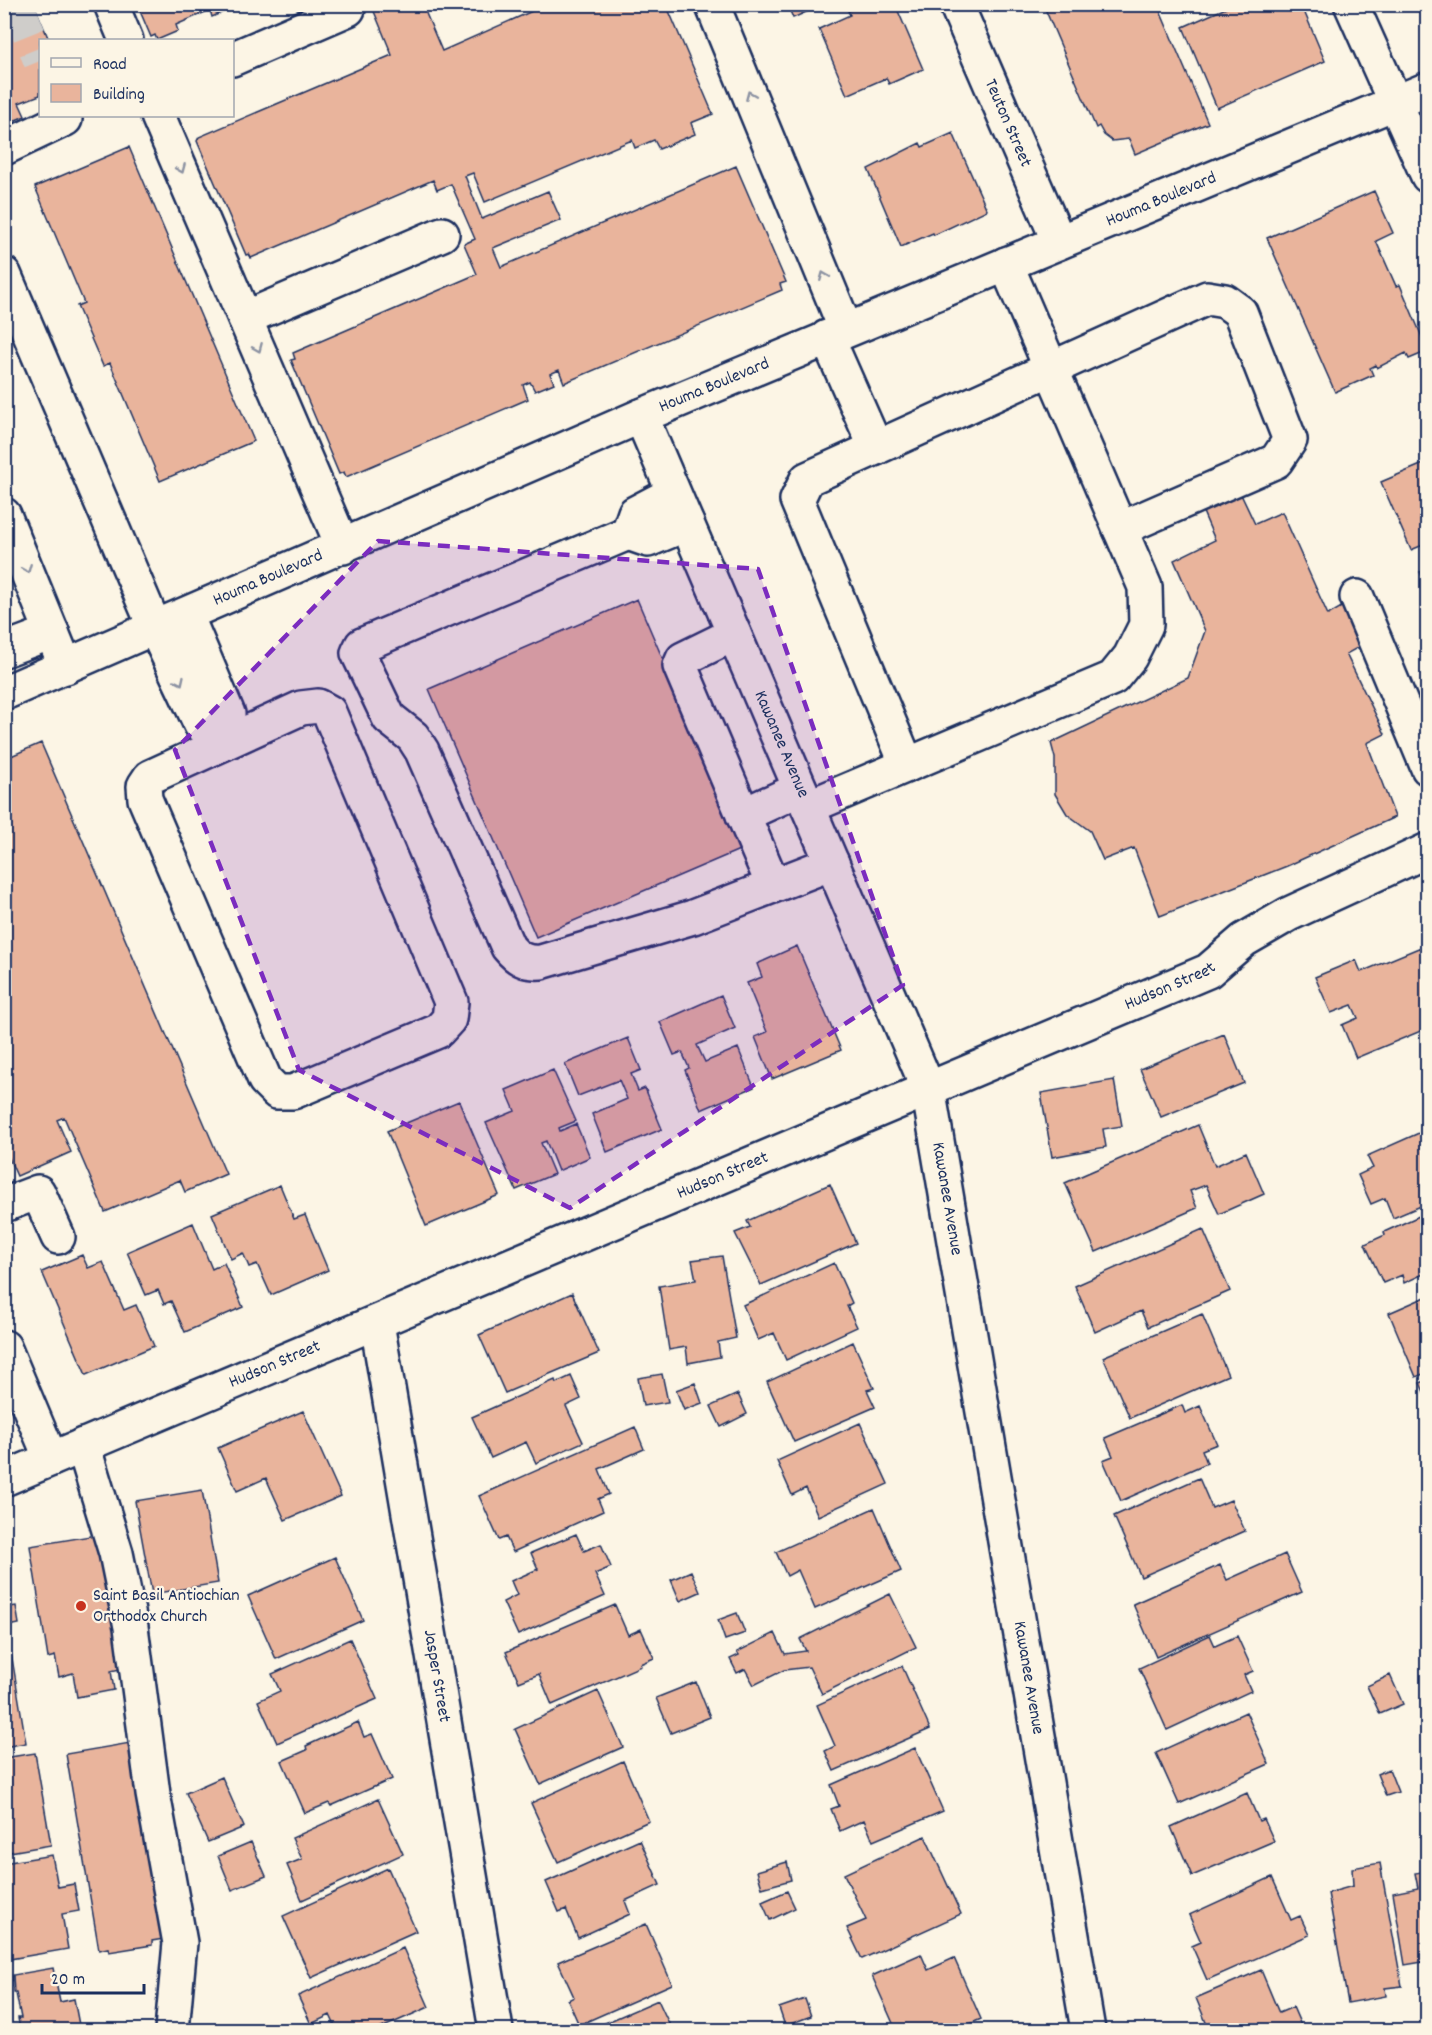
<svg xmlns="http://www.w3.org/2000/svg" width="1432" height="2035" font-family="Dekko,sans-serif">
  <style>
    .building { fill: #e9b49c; stroke: #1b2f5e; stroke-width: 1.5 }
    .lines { fill: none; stroke-linecap: round; stroke-linejoin: round }
    .minor-tunnel { stroke: #cfcdca; stroke-width: 33; stroke-dasharray: 33 16; stroke-linecap: butt }
    .minor-casing { stroke: #1b2f5e; stroke-width: 38 }
    .minor { stroke: #fcf5e5; stroke-width: 33 }
    .oneway { stroke: #8c92a2 }
    .marked { fill: #7b2cbf; fill-opacity: 0.2; stroke: #7b2cbf; stroke-width: 4.5; stroke-dasharray: 12 8; stroke-linejoin: round }
    .poi-dot { fill: #c8321e; stroke: #fcf5e5; stroke-width: 2 }
    .labels { text-anchor: middle; dominant-baseline: central; stroke-width: 4.5; stroke-linejoin: round; paint-order: stroke }
    .street-label { font-size: 18px; fill: #1b2f5e; stroke: #fcf5e5 }
    .poi-label { font-size: 18px; fill: #1b2f5e; stroke: #fcf5e5; text-anchor: start }
  </style>
  <rect width="100%" height="100%" fill="#fcf5e5"/>
  <filter id="ink" filterUnits="userSpaceOnUse"><feTurbulence type="fractalNoise" baseFrequency=".0167" numOctaves="2"/><feDisplacementMap in="SourceGraphic" scale="12" xChannelSelector="R" yChannelSelector="G"/><feConvolveMatrix kernelMatrix="1 2 1 2 8 2 1 2 1" color-interpolation-filters="sRGB"/></filter>
  <g filter="url(#ink)">
    <path class="building" d="M4,4H34L49,40H40V95L19,103L25,116L4,125Z
      M137,4H241L212,17L210,10L176,25L178,31L157,40L155,35L151,37Z
      M371,4H422L442,51L548,4H666L713,114L691,123L695,134L659,149L654,140L635,148L632,140L485,202L473,173L465,176L482,219L548,191L561,220L493,248L501,267L736,166L786,282L780,284L782,290L564,383L559,370L550,374L554,383L535,391L530,382L523,385L528,399L346,477L344,472L339,474L291,360L295,359L293,353L477,274L464,244L475,239L451,184L437,190L433,180L251,258L249,254L246,255L197,141L199,137L392,55Z
      M787,4H824L793,18Z
      M864,4H895L923,69L889,84L886,78L847,95L819,29L850,15L848,11Z
      M1043,4H1157L1208,123L1135,154L1129,139L1112,141L1104,135L1099,126L1096,128Z
      M1235,4H1301L1325,61L1217,108L1183,27Z
      M953,133L987,210L934,235L933,233L901,247L868,169L920,143L922,147Z
      M129,147L254,441L160,481L110,363L103,366L77,306L84,303L35,187Z
      M1374,191L1393,233L1376,241L1396,286L1400,285L1428,351L1409,359L1406,353L1377,368L1376,365L1370,368L1373,375L1335,392L1267,238Z
      M1428,462V543L1411,550L1381,482Z
      M1237,486L1255,524L1282,512L1328,615L1343,606L1359,647L1346,654L1385,734L1367,743L1395,817L1287,866L1160,916L1134,848L1103,860L1090,831L1067,814L1055,794V758L1051,743L1188,678L1205,631L1174,560L1215,540L1200,505Z
      M1428,569V591L1420,572Z
      M637,599L744,848L536,937L429,689Z
      M41,743L226,1174L185,1192L180,1180L105,1212L64,1117L57,1120L71,1152L17,1176L4,1147V759Z
      M797,946L841,1050L772,1079L755,1037L767,1032L747,983L762,977L757,964Z
      M1421,947L1428,963V1028L1356,1058L1342,1025L1358,1018L1352,1005L1331,1013L1315,977L1356,960L1361,972Z
      M721,995L735,1028L697,1045L705,1062L738,1048L754,1087L701,1110L685,1070L689,1068L682,1052L674,1055L660,1022Z
      M1224,1034L1244,1083L1161,1117L1140,1069Z
      M628,1038L641,1070L631,1074L638,1091L645,1088L662,1129L607,1152L592,1114L627,1099L619,1080L578,1096L565,1064Z
      M553,1070L576,1121L559,1128L560,1131L576,1124L590,1157L558,1171L546,1141L541,1143L554,1174L516,1190L486,1123L515,1111L506,1090Z
      M1114,1080L1122,1126L1103,1129L1106,1147L1052,1157L1041,1093Z
      M459,1101L499,1195L426,1226L387,1131Z
      M1198,1125L1215,1166L1246,1152L1264,1194L1219,1214L1206,1185L1190,1191L1197,1208L1096,1252L1065,1183Z
      M1428,1129V1203L1393,1218L1385,1198L1371,1204L1358,1175L1373,1168L1367,1156Z
      M830,1184L856,1243L761,1285L735,1233L750,1227L747,1221Z
      M280,1185L294,1219L305,1215L328,1270L271,1295L257,1264L249,1267L243,1253L231,1259L212,1214Z
      M1428,1212V1272L1404,1283L1402,1275L1383,1283L1365,1244L1385,1235L1384,1232Z
      M193,1223L212,1269L224,1263L243,1307L185,1332L171,1301L164,1304L158,1290L146,1295L127,1252Z
      M1203,1229L1230,1291L1148,1327L1141,1311L1095,1332L1075,1286Z
      M82,1255L88,1268L103,1262L124,1310L136,1305L154,1346L86,1375L42,1272Z
      M722,1256L736,1338L718,1342L720,1357L688,1363L686,1347L669,1350L659,1286L696,1280L692,1260Z
      M834,1263L852,1303L847,1306L857,1327L786,1360L774,1333L758,1340L743,1305Z
      M572,1293L599,1353L505,1393L479,1335Z
      M1428,1296V1372L1416,1377L1389,1313Z
      M1202,1314L1228,1375L1130,1418L1103,1357Z
      M853,1342L874,1388L867,1390L875,1407L794,1442L767,1382Z
      M662,1374L668,1402L643,1406L638,1378Z
      M571,1376L581,1399L566,1406L583,1442L536,1463L526,1442L491,1458L472,1417L555,1380L556,1383Z
      M1428,1380V1401L1420,1383Z
      M695,1383L702,1403L684,1410L676,1390Z
      M738,1394L747,1414L721,1427L711,1406Z
      M1182,1405L1185,1413L1200,1406L1217,1444L1202,1450L1207,1463L1121,1501L1103,1460L1113,1456L1105,1438Z
      M303,1411L341,1496L285,1520L266,1478L237,1491L218,1448Z
      M860,1423L888,1484L818,1516L806,1488L792,1495L777,1461Z
      M635,1427L644,1449L599,1469L609,1494L598,1499L603,1511L513,1552L506,1537L499,1540L479,1496Z
      M1199,1478L1212,1508L1231,1500L1245,1531L1141,1577L1114,1516Z
      M202,1490L218,1583L152,1594L135,1501Z
      M874,1508L901,1571L815,1609L798,1570L787,1576L776,1552Z
      M102,1534L124,1668L111,1671L114,1690L77,1697L73,1673L59,1677L55,1656L48,1658L30,1546Z
      M576,1534L584,1551L601,1544L611,1567L595,1574L605,1596L518,1635L503,1602L517,1595L511,1581L538,1569L531,1553Z
      M1285,1554L1302,1592L1156,1657L1133,1604L1220,1565L1227,1580Z
      M335,1557L363,1620L276,1659L248,1596Z
      M691,1571L700,1592L680,1601L671,1580Z
      M890,1594L916,1647L822,1694L809,1667L784,1670L754,1685L745,1669L737,1673L730,1659L739,1655L737,1652L775,1633L785,1654L806,1651L800,1639Z
      M615,1605L628,1635L641,1629L654,1658L640,1664L641,1666L552,1705L539,1674L519,1682L506,1652Z
      M16,1606L19,1624L4,1627V1608Z
      M737,1613L745,1633L725,1640L718,1620Z
      M1210,1635L1215,1646L1237,1636L1253,1671L1244,1675L1251,1691L1167,1730L1139,1668Z
      M350,1639L377,1699L277,1743L258,1701L280,1691L272,1674Z
      M11,1652L26,1743L4,1747V1653Z
      M902,1666L930,1729L834,1771L825,1751L835,1746L817,1705Z
      M1390,1675L1403,1704L1380,1714L1367,1686Z
      M696,1682L710,1717L671,1733L656,1698Z
      M598,1691L623,1747L540,1784L515,1729Z
      M1246,1712L1269,1764L1179,1804L1156,1753Z
      M358,1722L364,1737L372,1734L392,1779L331,1806L329,1803L305,1813L282,1761L307,1750L306,1746Z
      M130,1743L164,1939L152,1941V1945L109,1952L108,1948L99,1950L66,1754Z
      M915,1748L943,1811L873,1841L864,1820L840,1831L831,1809L839,1806L831,1785Z
      M35,1753L51,1845L4,1853V1758Z
      M623,1761L649,1821L558,1862L531,1803Z
      M1389,1769L1398,1792L1386,1796L1377,1774Z
      M222,1777L244,1827L208,1842L186,1793Z
      M1247,1793L1259,1821L1264,1819L1274,1841L1192,1876L1171,1827Z
      M378,1799L403,1854L302,1900L287,1865L302,1859L292,1838Z
      M925,1836L961,1914L862,1959L847,1928L866,1920L844,1874Z
      M640,1840L660,1885L625,1901L630,1914L578,1938L566,1909L559,1912L546,1882Z
      M251,1842L266,1876L232,1890L218,1856Z
      M52,1855L58,1887L74,1884L79,1911L62,1914L68,1949L4,1960V1863Z
      M787,1862L791,1880L762,1888L757,1871Z
      M1380,1863L1402,1986L1385,1988L1386,1996L1348,2003L1328,1893L1353,1886L1352,1868Z
      M388,1868L416,1931L311,1978L283,1916Z
      M1428,1871V1961L1405,1965L1393,1893L1418,1888L1415,1873Z
      M1272,1877L1291,1920L1300,1916L1309,1935L1207,1980L1192,1946L1201,1942L1189,1915Z
      M787,1891L795,1908L770,1920L762,1902Z
      M646,1924L672,1984L579,2025L568,2000L574,1997L558,1962Z
      M403,1948L429,2007L377,2030H337L330,2015L311,2024L298,1996Z
      M921,1954L928,1970L954,1958L981,2019L956,2030H896L872,1976Z
      M53,1968L60,2002L74,1999L80,2030H22L20,2029L18,2018H21L16,1993H14L13,1975Z
      M1261,1970L1279,2013L1293,2007L1303,2030H1214L1211,2023L1207,2025L1196,1998Z
      M805,1999L811,2016L785,2026L779,2008Z
      M658,2000L672,2030H589Z"/>
    <g class="lines">
      <path class="minor-tunnel" d="M17,4L40,61"/>
      <g class="minor-casing">
        <g id="minor">
          <path d="M111,4L126,40"/>
          <path d="M712,4L846,330"/>
          <path id="s1" d="M956,4L1059,242"/>
          <path d="M1351,4L1428,176"/>
          <path d="M232,59L348,9"/>
          <path d="M158,116L343,547"/>
          <path d="M4,148L65,119L64,116"/>
          <path d="M4,274L155,628L201,725L224,743L228,714L186,615"/>
          <path d="M245,318L442,234"/>
          <path d="M827,337L876,448"/>
          <path id="s2" d="M641,416L928,1088L1088,2030"/>
          <path d="M673,493L635,513L628,533L648,540L687,524"/>
          <path d="M4,515L66,667"/>
          <path d="M628,533L362,645L358,653L389,718L413,737L422,751L508,947C518,959 525,963 541,962L693,917L832,863"/>
          <path d="M1357,597L1428,768"/>
          <path d="M734,634L683,659L680,666L773,885"/>
          <path d="M4,650L52,632"/>
          <path id="s3" d="M4,693L641,416L1428,89"/>
          <path d="M318,706L329,712L451,1002L449,1019L438,1031L293,1092H277L265,1080L145,799L144,786L150,777L301,708Z"/>
          <path d="M907,765L797,500L807,479L1207,298L1225,301L1240,312L1290,440L1276,461L1120,529"/>
          <path d="M808,807L1113,678L1130,657L1146,625L1145,587L1006,264"/>
          <path d="M743,815L800,789"/>
          <path d="M4,1205L38,1192L58,1237"/>
          <path id="s4" d="M377,1323L496,2030"/>
          <path d="M4,1347L51,1459"/>
          <path d="M83,1445L116,1553L131,1627L153,1794L180,1943L172,2030"/>
          <path id="s5" d="M4,1479L1208,971L1244,940L1289,914L1428,850"/>
        </g>
      </g>
      <use href="#minor" class="minor"/>
    </g>
    <defs><path id="oneway-chevron" d="M-2-3.5L2.5 0L-2 3.5" fill="none" stroke-width="1.6" stroke-linecap="round" stroke-linejoin="round" transform="scale(1.5)"/></defs>
    <g class="oneway">
      <use href="#oneway-chevron" transform="translate(750 95) rotate(-113)"/>
      <use href="#oneway-chevron" transform="translate(181 169) rotate(67)"/>
      <use href="#oneway-chevron" transform="translate(824 276) rotate(-112)"/>
      <use href="#oneway-chevron" transform="translate(258 348) rotate(67)"/>
      <use href="#oneway-chevron" transform="translate(27 569) rotate(68)"/>
      <use href="#oneway-chevron" transform="translate(180 681) rotate(65)"/>
    </g>
  </g>
  <path class="marked" d="M378,541L758,569L903,985L570,1208L299,1070L175,750Z"/>
  <circle class="poi-dot" cx="81" cy="1606" r="6"/>
  <g class="labels">
    <g class="street-label">
      <text stroke="none"><textPath href="#s1" startOffset="130">Teuton Street</textPath></text>
      <text stroke="none"><textPath href="#s3" startOffset="1258">Houma Boulevard</textPath></text>
      <text stroke="none"><textPath href="#s3" startOffset="774">Houma Boulevard</textPath></text>
      <text stroke="none"><textPath href="#s3" startOffset="288">Houma Boulevard</textPath></text>
      <text stroke="none"><textPath href="#s2" startOffset="357">Kawanee Avenue</textPath></text>
      <text stroke="none"><textPath href="#s5" startOffset="1266">Hudson Street</textPath></text>
      <text stroke="none"><textPath href="#s5" startOffset="780">Hudson Street</textPath></text>
      <text stroke="none"><textPath href="#s2" startOffset="843">Kawanee Avenue</textPath></text>
      <text stroke="none"><textPath href="#s5" startOffset="294">Hudson Street</textPath></text>
      <text stroke="none"><textPath href="#s4" startOffset="358">Jasper Street</textPath></text>
      <text stroke="none"><textPath href="#s2" startOffset="1329">Kawanee Avenue</textPath></text>
    </g>
    <g class="poi-label">
      <text x="93" y="1596">Saint Basil Antiochian<tspan x="93" dy="21">Orthodox Church</tspan></text>
    </g>
  </g>
  <rect width="1432" height="2035" fill="none" stroke="#fcf5e5" stroke-width="24"/>
  <rect x="12" y="12" width="1408" height="2011" fill="none" stroke="#1b2f5e" stroke-width="2" filter="url(#ink)"/>
  <rect x="39" y="39" width="195" height="78" fill="#fcf5e5" stroke="#a2a6af" stroke-width="1.5"/>
  <rect x="51" y="58" width="30" height="9" fill="#fcf5e5" stroke="#a2a6af" stroke-width="1.5"/>
  <text x="93" y="69" font-size="18" fill="#1b2f5e">Road</text>
  <rect x="51" y="84" width="30" height="18" fill="#e9b49c" stroke="#a2a6af" stroke-width="1.5"/>
  <text x="93" y="99" font-size="18" fill="#1b2f5e">Building</text>
  <path d="M42 1984v9h102v-9" fill="none" stroke="#1b2f5e" stroke-width="3"/>
  <text x="51" y="1984" font-size="18" fill="#1b2f5e" stroke="#fcf5e5" stroke-width="4.5" paint-order="stroke">20 m</text>
</svg>
